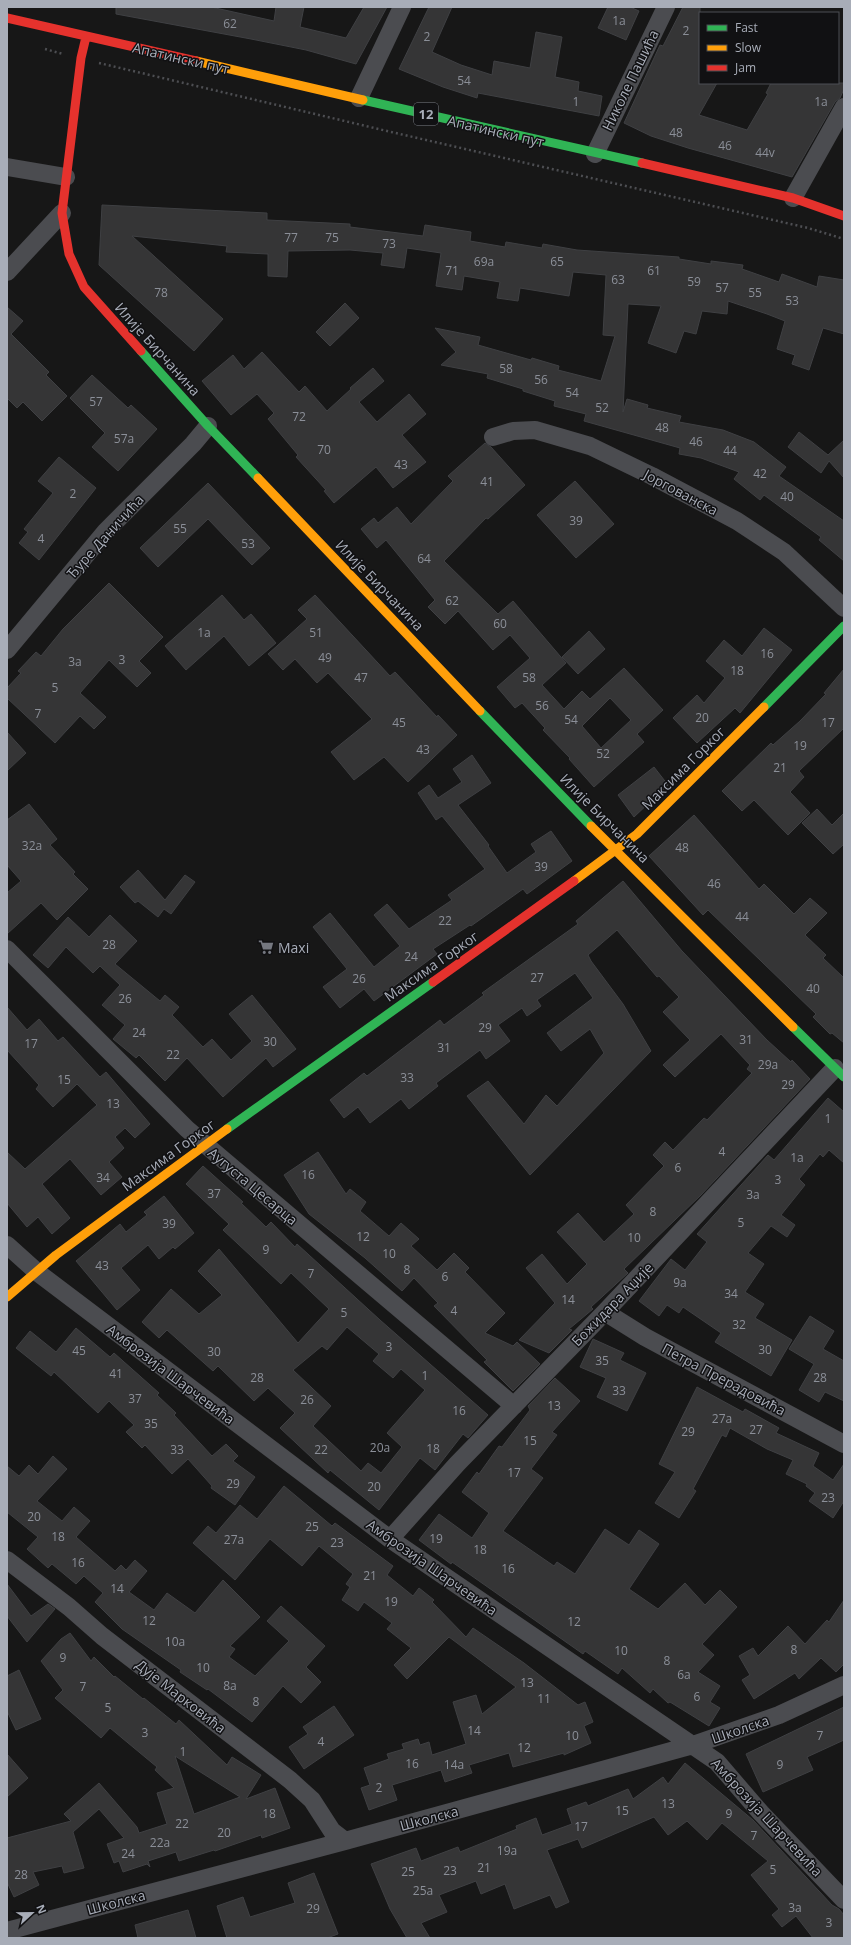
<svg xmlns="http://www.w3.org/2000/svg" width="851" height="1945" font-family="'Open Sans',sans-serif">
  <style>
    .building { fill: #353536; stroke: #3f4043; fill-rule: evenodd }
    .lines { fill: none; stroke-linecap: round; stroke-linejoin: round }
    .path { stroke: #4d4e52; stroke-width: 2.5; stroke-dasharray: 2 3; stroke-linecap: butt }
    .street { stroke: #4b4c50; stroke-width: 18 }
    .fast { stroke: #30b455; stroke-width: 9 }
    .slow { stroke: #ff9f0a; stroke-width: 9 }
    .jam { stroke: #e5322d; stroke-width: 9 }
    .labels { text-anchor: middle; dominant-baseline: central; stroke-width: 3; stroke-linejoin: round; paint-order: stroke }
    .number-label { font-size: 12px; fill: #8b8f98 }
    .shield { fill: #111113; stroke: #7b7e86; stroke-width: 1 }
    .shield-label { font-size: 13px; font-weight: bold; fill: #a8adb8 }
    .street-label { font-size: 14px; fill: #a8adb8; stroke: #111113 }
    .poi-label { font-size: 14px; fill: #a8adb8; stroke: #111113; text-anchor: start }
  </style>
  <rect width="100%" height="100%" fill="#171717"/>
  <path class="building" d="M116,7H211L274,21L276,7H304L300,27L346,38L364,7H387L356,64L306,50L251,39L116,14Z
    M429,7H452L432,52L461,65L492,75L494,61L530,68L536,32L562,37L555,77L579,82L578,91L602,96L599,116L478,93L477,98L443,87L399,69Z
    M608,7H630L639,11L626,40L598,28Z
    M683,7H700V83H717L699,115L747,130L768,94L766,93L771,83H844V89L840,98L835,102L792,177L688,148L651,136L624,123L660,45L663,46Z
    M102,205L267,213V220L350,224V227L423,236L425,225L471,232L470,241L505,247L506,242L542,248L543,244L577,250L679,257V259L711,264V261L743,265L742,269L779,282L782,274L817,287L819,276L844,280V334L823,328L809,370L792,364L795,355L777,349L785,321L767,314L728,301L727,314L702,311L696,334L684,331L676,353L648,343L661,306L628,304L623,412L627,399L648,405L647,408L681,416L679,422L723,430L754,442L786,467L779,476L844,521V561L819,540L821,537L764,495L760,500L734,479L739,472L701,458L679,454L680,448L584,421L586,414L554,406L555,401L523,391V389L487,378L488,374L441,365L456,352L435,328L480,337L478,345L531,360L532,358L559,366L558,370L601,381L615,336L603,335L606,275L573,272L569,296L520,288L518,301L497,298L500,282L464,276L462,290L436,286L441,253L407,248L404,268L381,265L383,253L350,250L288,251L287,277L268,276V254L226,252L227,246L132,236L223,319L194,351L99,265Z
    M345,303L359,318L330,346L316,332Z
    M7,307L23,321L11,334L49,372L46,375L67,396L42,421L23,402L17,408L7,398Z
    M262,352L299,392L305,386L327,411L351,389L350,388L373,368L384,381L359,402L377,422L409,394L426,414L402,435L426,462L393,488L376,467L334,503L324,491L326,490L296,457L298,455L268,419L274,413L257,394L231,415L202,381L233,355L244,369Z
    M92,375L128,408L131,405L157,429L118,471L92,447L105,433L70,398Z
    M799,432L828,455L844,440V478L829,461L821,473L788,447Z
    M485,443L491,447L525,485L488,519L486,518L444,561L498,614L513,601L566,663L542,685L564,709L582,691L590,699L624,668L663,710L637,734L644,742L594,787L569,759L570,758L543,730L545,728L522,703L515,708L497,687L530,658L510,635L493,650L458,611L445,624L428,607L435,600L386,540L377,548L361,529L374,518L378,523L397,507L411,524L453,481L448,476ZM610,698L631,720L601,748L582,726Z
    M59,457L96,488L39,560L19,543L28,532L24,529L53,493L38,481Z
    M575,481L614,524L576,558L537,515Z
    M208,483L270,548L252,565L208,519L158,567L140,548Z
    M109,583L163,637L139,661L151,673L137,687L109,660L80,693L106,717L94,729L80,716L55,743L7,698V688L21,673L18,671L36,652L41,656L63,629Z
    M222,595L244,620L251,614L276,643L249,666L224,636L186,670L165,646Z
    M315,595L390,676L395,672L437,717L438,715L457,735L408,782L384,757L354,780L331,752L372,719L328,673L317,683L295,659L283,670L268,654L307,619L298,610Z
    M764,628L792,650L740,713L735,708L697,743L673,718L697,695L704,703L725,678L706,661L724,640L742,656Z
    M589,631L605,649L578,674L562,657Z
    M844,669V728L799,771L804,777L790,792L810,813L788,835L754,800L742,811L722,791L771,743L773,745L800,721L826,694L824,693Z
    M7,732L26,753L7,771Z
    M472,755L491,783L458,805L489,845L488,846L507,873L536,852L531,844L551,831L572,861L527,894L523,889L471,926L470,925L433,949L437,954L374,1001L364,989L340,1008L323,987L347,969L313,927L330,913L374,967L400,946L374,915L387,904L409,929L452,900L448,895L485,869L442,816L436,820L418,793L429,785L438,798L462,782L453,769Z
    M654,767L668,785L634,817L618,795Z
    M29,804L57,839L50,845L75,872L73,874L88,889L57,920L41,903L7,934V893L21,881L7,865V820Z
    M817,809L832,825L844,813V844L833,854L802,823Z
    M694,815L759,889L764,884L794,914L810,898L827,913L805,935L826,955L823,958L844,978V1043L832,1033L830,1034L813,1017L816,1014L708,910L703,915L649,856Z
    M138,870L165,900L185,875L195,882L171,914L164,909L158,917L138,901L135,903L120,887Z
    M623,881L682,951L723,994L767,1040L791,1062L792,1060L810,1079L701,1195L624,1269L628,1273L591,1307L593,1309L569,1329L572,1330L549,1353L519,1340L555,1303L526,1268L542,1254L567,1284L587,1264L557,1232L578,1213L604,1242L634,1214L626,1205L664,1166L653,1155L665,1142L673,1150L704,1118L707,1120L752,1073L747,1069L750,1065L721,1034L675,1077L663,1065L690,1040L663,1012L679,997L659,976L657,977L617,930L588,955L591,961L623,1004L651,1051L530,1175L467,1096L488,1081L524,1124L546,1095L557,1106L604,1053L590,1029L561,1051L547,1033L593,998L575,973L537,1000L541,1006L527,1016L522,1008L498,1025L510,1041L486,1059L480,1050L436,1083L438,1086L409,1109L401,1099L370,1123L358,1107L344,1118L330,1100L364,1073L367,1076L440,1020L444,1025L484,995L482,993L578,924L576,921Z
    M110,915L137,941L115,964L160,1001L165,995L179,1007L172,1015L203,1047L212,1039L231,1060L252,1041L229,1014L252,995L296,1049L273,1067L266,1058L223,1097L187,1058L165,1081L139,1055L136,1058L113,1039L125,1025L102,1005L120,985L100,966L93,973L66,947L48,968L33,955L68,917L89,937Z
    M7,1007L27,1030L39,1019L58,1041L63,1037L100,1077L106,1072L150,1124L135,1138L125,1128L115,1137L124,1148L109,1162L122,1177L101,1195L70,1159L42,1184L70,1218L52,1234L38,1217L27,1227L7,1203V1152L25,1169L97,1105L77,1084L53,1107L36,1089L39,1085L7,1050Z
    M828,1098L844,1112V1163L829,1150L823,1157L820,1154L799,1179L805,1185L781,1215L795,1225L787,1237L771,1226L748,1253L764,1264L745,1292L764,1304L755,1318L792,1340L771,1376L715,1342L721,1333L683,1307L679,1313L667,1305L659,1316L639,1301L671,1259L685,1270L707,1242L697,1234L768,1155L774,1160Z
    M318,1152L346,1194L350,1189L366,1202L360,1211L389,1236L401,1223L419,1239L411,1246L437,1270L454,1253L469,1268L465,1272L505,1313L485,1333L513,1346L517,1342L540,1364L513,1391L484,1362L487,1360L434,1306L438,1303L414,1278L402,1291L365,1258L309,1214L284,1175Z
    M203,1166L243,1202L241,1203L266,1227L271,1222L295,1247L297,1244L380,1320L488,1415L468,1438L463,1434L435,1470L420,1458L379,1510L330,1470L328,1473L280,1428L295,1413L268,1388L254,1401L218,1366L213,1371L167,1330L159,1338L142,1322L171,1289L199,1314L222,1295L198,1271L219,1249L298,1343L329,1309L291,1273L281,1284L223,1230L229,1224L186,1184ZM347,1327L379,1354L373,1361L393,1378L401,1369L425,1390L387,1433L402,1447L381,1473L368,1463L361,1471L313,1426L331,1406L293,1370L322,1346L327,1350Z
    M164,1196L194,1233L175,1249L173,1247L159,1259L148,1245L121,1268L140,1290L117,1310L76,1261L120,1224L126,1232L147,1215L144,1212Z
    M810,1316L834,1331L823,1349L844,1361V1401L825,1392L819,1402L799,1390L814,1364L789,1349Z
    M76,1328L110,1357L114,1353L159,1393L157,1395L176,1413L174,1415L212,1456L226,1444L238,1456L233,1461L255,1477L235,1505L211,1488L212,1486L188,1459L172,1474L145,1445L142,1448L126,1432L134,1425L109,1401L98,1413L54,1372L51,1376L16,1348L30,1331L56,1352Z
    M593,1339L624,1353L620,1360L646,1373L627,1411L597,1397L606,1378L580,1367Z
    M555,1378L580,1401L552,1432L557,1435L531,1469L543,1478L503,1531L554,1566L557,1562L575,1574L605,1529L629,1545L639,1530L659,1544L629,1589L658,1609L685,1583L705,1605L720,1590L737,1607L702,1644L714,1655L698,1672L720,1686L710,1702L720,1708L709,1726L670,1702L668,1703L653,1689L650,1693L622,1668L618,1674L585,1651L583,1654L452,1562L451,1564L419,1540L439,1514L472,1538L489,1513L462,1492L477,1472L479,1474L499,1446L502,1447L530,1410L528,1406Z
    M697,1387L743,1412L745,1409L779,1428L776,1433L819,1453L813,1466L833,1480L844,1464V1501L833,1518L809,1501L815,1493L806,1486L807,1484L786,1474L793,1460L767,1449L730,1428L726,1437L722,1435L693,1489L696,1491L679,1518L655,1503L675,1472L659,1464Z
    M53,1456L67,1469L37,1501L62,1521L74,1507L90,1521L76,1537L115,1571L121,1565L126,1570L135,1560L147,1571L129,1592L154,1610L167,1593L195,1613L223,1580L260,1617L230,1646L235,1649L229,1657L255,1676L289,1641L267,1621L281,1606L325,1646L306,1667L321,1682L301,1703L283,1686L252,1722L208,1689L207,1690L180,1672L181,1670L122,1629L95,1602L103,1593L84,1576L76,1584L52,1564L48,1568L27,1549L38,1537L7,1512V1466L19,1476L29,1465L38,1474Z
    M284,1486L332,1526L335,1523L393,1566L387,1575L413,1596L419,1588L434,1600L432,1602L466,1637L473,1628L524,1663L578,1705L585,1702L593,1722L584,1726L591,1743L564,1755V1753L513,1767L509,1753L469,1765L472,1773L445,1782L441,1770L392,1785L397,1800L369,1810L361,1788L370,1785L364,1768L389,1759L387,1754L404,1749L402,1744L418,1739L420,1745L429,1742L432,1755L466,1744L453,1702L476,1695L482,1714L516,1687L449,1637L407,1679L394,1665L411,1648L387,1629L392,1623L364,1602L358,1611L342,1600L350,1587L346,1584L353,1574L319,1546L302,1566L270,1539L235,1580L193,1543L208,1526L216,1533L240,1505L257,1519Z
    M7,1584L31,1616L48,1604L55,1609L27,1642L7,1616Z
    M844,1600V1664L836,1672L821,1658L799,1679L795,1673L754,1699L742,1680L750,1675L739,1656L753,1648L758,1656L788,1626L805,1644L827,1620L829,1622Z
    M70,1633L91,1661L94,1657L114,1677L115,1676L143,1699L144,1698L176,1724L179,1720L227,1765L232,1757L261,1775L246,1799L275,1788L290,1828L262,1838L261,1835L215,1851L214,1850L179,1861L176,1852L148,1861L150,1867L147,1864L123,1872L119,1861L114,1863L107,1844L124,1838L99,1809L73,1832L84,1868L64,1873L62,1866L33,1872L39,1885L14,1897L7,1882V1838L71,1821L64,1814L99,1783L137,1827L139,1833L167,1824L157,1793L174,1788L155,1770L157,1767L110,1728L101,1738L55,1698L63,1690L41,1661L61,1639ZM175,1756L240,1797L194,1814Z
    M19,1670L41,1719L16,1730L7,1711V1676Z
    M334,1706L354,1735L304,1769L289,1747L308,1734L303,1727Z
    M844,1707V1740L807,1757L813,1770L763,1792L746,1754Z
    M7,1754L28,1778L7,1797Z
    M685,1763L753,1820L832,1905L839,1909L844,1915V1938H813L796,1916L782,1927L772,1915L779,1909L751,1875L768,1861L722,1823L707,1840L687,1821L668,1835L654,1817L582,1848L578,1839L547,1850L569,1902L556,1908L550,1895L514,1909L505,1884L481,1894L476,1881L439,1895L447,1912L421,1923L430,1938H407L390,1909L371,1864L416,1848L421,1861L458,1847L460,1852L517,1829L516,1826L536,1818L542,1835L572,1824L567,1809L586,1802L588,1806L628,1789L633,1799L663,1777L668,1784Z
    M314,1873L338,1934L327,1938H227L217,1906L243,1897L250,1917L295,1903L288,1883Z
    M188,1910L196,1938H138L135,1925Z"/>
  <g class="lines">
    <path class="path" d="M45,49L63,54
      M99,63L387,131L808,228L844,239"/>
    <path class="street" d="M359,98L402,7
      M595,154L666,7
      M7,167L66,177
      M793,198L844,107
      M7,272L62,213
      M493,437L513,431L535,430L590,446L652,476L737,521L784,552L844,608
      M7,650L106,531L193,444L208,426
      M7,949L187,1129L514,1406
      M7,1245L37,1272L390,1539L717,1762L761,1813L844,1900
      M605,1312L645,1337L844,1444
      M390,1539L457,1464L605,1312L835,1068
      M7,1560L69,1607L102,1636L290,1780L312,1800L332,1831L345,1841
      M7,1931L345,1841L693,1745L779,1715L844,1685"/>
    <path class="fast" d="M363,100L642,163
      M141,351L208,426L258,478
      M764,707L844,626
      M480,711L591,826
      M793,1027L844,1077
      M227,1129L433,982"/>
    <path class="slow" d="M196,61L363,100
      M258,478L480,711
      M591,826L793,1027
      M574,881L637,834L764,707
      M7,1297L56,1255L227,1129"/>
    <path class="jam" d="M7,18L196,61
      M86,37L81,58L62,213L69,254L84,287L141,351
      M642,163L793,198L844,216
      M433,982L574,881"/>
  </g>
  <defs>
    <g id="supermarket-bare" transform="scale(1.2)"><path d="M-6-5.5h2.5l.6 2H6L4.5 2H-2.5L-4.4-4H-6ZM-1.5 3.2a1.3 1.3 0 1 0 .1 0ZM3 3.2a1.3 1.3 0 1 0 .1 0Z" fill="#757880" stroke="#111113" stroke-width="2.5" paint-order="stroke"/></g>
  </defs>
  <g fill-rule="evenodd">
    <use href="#supermarket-bare" x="266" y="947"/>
  </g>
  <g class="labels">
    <g class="number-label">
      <text x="619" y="20">1a</text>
      <text x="230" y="23">62</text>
      <text x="686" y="30">2</text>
      <text x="427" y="36">2</text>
      <text x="464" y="80">54</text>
      <text x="576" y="101">1</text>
      <text x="821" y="101">1a</text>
      <text x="676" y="132">48</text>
      <text x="725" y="145">46</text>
      <text x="765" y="152">44v</text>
      <text x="291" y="237">77</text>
      <text x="332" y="237">75</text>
      <text x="389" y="243">73</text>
      <text x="484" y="261">69a</text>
      <text x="557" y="261">65</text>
      <text x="452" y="270">71</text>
      <text x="654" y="270">61</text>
      <text x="618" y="279">63</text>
      <text x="694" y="281">59</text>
      <text x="722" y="287">57</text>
      <text x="161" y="292">78</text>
      <text x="755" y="292">55</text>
      <text x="792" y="300">53</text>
      <text x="506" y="368">58</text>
      <text x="541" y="379">56</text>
      <text x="572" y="392">54</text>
      <text x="96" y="401">57</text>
      <text x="602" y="407">52</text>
      <text x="299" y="416">72</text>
      <text x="662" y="427">48</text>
      <text x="124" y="438">57a</text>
      <text x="696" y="441">46</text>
      <text x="324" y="449">70</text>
      <text x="730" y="450">44</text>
      <text x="401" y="464">43</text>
      <text x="760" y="473">42</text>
      <text x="487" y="481">41</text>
      <text x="73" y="493">2</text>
      <text x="787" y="496">40</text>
      <text x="576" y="520">39</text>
      <text x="180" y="528">55</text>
      <text x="41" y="538">4</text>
      <text x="248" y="543">53</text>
      <text x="424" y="558">64</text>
      <text x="452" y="600">62</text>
      <text x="500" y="623">60</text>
      <text x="204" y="632">1a</text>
      <text x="316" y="632">51</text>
      <text x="767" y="653">16</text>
      <text x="325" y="657">49</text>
      <text x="122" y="659">3</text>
      <text x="75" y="661">3a</text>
      <text x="737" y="670">18</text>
      <text x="361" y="677">47</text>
      <text x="529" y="677">58</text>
      <text x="55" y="687">5</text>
      <text x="542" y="705">56</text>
      <text x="38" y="713">7</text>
      <text x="702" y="717">20</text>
      <text x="571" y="719">54</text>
      <text x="399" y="722">45</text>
      <text x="828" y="722">17</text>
      <text x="800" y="745">19</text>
      <text x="423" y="749">43</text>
      <text x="603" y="753">52</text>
      <text x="780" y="767">21</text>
      <text x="32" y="845">32a</text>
      <text x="682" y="847">48</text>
      <text x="541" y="866">39</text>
      <text x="714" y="883">46</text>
      <text x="742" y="916">44</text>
      <text x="445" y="920">22</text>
      <text x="109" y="944">28</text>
      <text x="411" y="956">24</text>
      <text x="537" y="977">27</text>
      <text x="359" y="978">26</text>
      <text x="813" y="988">40</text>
      <text x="125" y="998">26</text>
      <text x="485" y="1027">29</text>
      <text x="139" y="1032">24</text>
      <text x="746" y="1039">31</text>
      <text x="270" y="1041">30</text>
      <text x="31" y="1043">17</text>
      <text x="444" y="1047">31</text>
      <text x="173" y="1054">22</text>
      <text x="768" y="1064">29a</text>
      <text x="407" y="1077">33</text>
      <text x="64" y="1079">15</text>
      <text x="788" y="1084">29</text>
      <text x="113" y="1103">13</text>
      <text x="828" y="1118">1</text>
      <text x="722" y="1151">4</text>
      <text x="797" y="1157">1a</text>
      <text x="678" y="1167">6</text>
      <text x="308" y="1174">16</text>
      <text x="103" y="1177">34</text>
      <text x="778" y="1179">3</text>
      <text x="214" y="1193">37</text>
      <text x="753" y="1194">3a</text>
      <text x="653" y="1211">8</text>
      <text x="741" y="1222">5</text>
      <text x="169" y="1223">39</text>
      <text x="363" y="1236">12</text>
      <text x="634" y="1237">10</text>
      <text x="266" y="1249">9</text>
      <text x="389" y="1253">10</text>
      <text x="102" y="1265">43</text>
      <text x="407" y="1269">8</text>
      <text x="311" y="1273">7</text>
      <text x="445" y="1276">6</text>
      <text x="680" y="1282">9a</text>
      <text x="731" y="1293">34</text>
      <text x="568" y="1299">14</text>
      <text x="454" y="1310">4</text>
      <text x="344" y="1312">5</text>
      <text x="739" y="1324">32</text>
      <text x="389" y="1346">3</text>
      <text x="765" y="1349">30</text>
      <text x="79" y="1350">45</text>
      <text x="214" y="1351">30</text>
      <text x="602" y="1360">35</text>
      <text x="116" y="1373">41</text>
      <text x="425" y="1375">1</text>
      <text x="257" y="1377">28</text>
      <text x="820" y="1377">28</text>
      <text x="619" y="1390">33</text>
      <text x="135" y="1398">37</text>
      <text x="307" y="1399">26</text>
      <text x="554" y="1405">13</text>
      <text x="459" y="1410">16</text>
      <text x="722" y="1418">27a</text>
      <text x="151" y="1423">35</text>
      <text x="756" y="1429">27</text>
      <text x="688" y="1431">29</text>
      <text x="530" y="1440">15</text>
      <text x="380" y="1447">20a</text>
      <text x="433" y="1448">18</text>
      <text x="177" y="1449">33</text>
      <text x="321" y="1449">22</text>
      <text x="514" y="1472">17</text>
      <text x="233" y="1483">29</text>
      <text x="374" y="1486">20</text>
      <text x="828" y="1497">23</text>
      <text x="34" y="1516">20</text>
      <text x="312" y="1526">25</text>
      <text x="58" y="1536">18</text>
      <text x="436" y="1538">19</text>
      <text x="234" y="1539">27a</text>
      <text x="337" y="1542">23</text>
      <text x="480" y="1549">18</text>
      <text x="78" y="1562">16</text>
      <text x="508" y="1568">16</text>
      <text x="370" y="1575">21</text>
      <text x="117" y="1588">14</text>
      <text x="391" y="1601">19</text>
      <text x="149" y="1620">12</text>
      <text x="574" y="1621">12</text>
      <text x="175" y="1641">10a</text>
      <text x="794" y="1649">8</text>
      <text x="621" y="1650">10</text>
      <text x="63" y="1657">9</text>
      <text x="667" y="1660">8</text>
      <text x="203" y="1667">10</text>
      <text x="684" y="1674">6a</text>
      <text x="527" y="1682">13</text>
      <text x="230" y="1685">8a</text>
      <text x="83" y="1686">7</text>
      <text x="697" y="1696">6</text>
      <text x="544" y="1698">11</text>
      <text x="256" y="1701">8</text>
      <text x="108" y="1707">5</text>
      <text x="474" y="1730">14</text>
      <text x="145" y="1732">3</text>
      <text x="572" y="1735">10</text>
      <text x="820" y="1735">7</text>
      <text x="321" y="1741">4</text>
      <text x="524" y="1747">12</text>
      <text x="183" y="1751">1</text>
      <text x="412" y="1763">16</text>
      <text x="454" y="1764">14a</text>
      <text x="780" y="1764">9</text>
      <text x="379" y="1787">2</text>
      <text x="668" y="1803">13</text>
      <text x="622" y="1810">15</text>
      <text x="269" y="1813">18</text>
      <text x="729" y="1813">9</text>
      <text x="182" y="1823">22</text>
      <text x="581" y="1826">17</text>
      <text x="224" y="1832">20</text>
      <text x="754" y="1835">7</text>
      <text x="160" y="1842">22a</text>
      <text x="507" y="1850">19a</text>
      <text x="128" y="1853">24</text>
      <text x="484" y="1867">21</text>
      <text x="773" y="1869">5</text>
      <text x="450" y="1870">23</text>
      <text x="408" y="1871">25</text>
      <text x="21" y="1874">28</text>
      <text x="423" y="1890">25a</text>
      <text x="795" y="1907">3a</text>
      <text x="313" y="1908">29</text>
      <text x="829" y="1922">3</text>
    </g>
    <rect class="shield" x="414" y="103" width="24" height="22" rx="3"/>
    <g class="shield-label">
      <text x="426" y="114">12</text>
    </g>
    <g class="street-label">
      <text transform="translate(181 58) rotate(13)">Апатински пут</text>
      <text transform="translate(630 80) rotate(-64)">Николе Пашића</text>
      <text transform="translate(496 131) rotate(13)">Апатински пут</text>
      <text transform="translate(158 349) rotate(48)">Илије Бирчанина</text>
      <text transform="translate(681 492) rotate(28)">Јоргованска</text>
      <text transform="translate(105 536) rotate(-48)">Ђуре Даничића</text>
      <text transform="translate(380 585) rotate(46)">Илије Бирчанина</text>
      <text transform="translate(683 768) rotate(-45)">Максима Горког</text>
      <text transform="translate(605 818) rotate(45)">Илије Бирчанина</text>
      <text transform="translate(431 966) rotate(-35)">Максима Горког</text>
      <text transform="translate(168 1155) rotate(-36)">Максима Горког</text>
      <text transform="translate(253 1186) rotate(40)">Аугуста Цесарца</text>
      <text transform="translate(612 1304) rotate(-46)">Божидара Аџије</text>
      <text transform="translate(171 1374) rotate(37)">Амброзија Шарчевића</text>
      <text transform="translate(724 1379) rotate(28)">Петра Прерадовића</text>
      <text transform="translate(432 1567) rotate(35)">Амброзија Шарчевића</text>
      <text transform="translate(181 1696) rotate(38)">Дује Марковића</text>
      <text transform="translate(740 1729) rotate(-19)">Школска</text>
      <text transform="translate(767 1817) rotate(47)">Амброзија Шарчевића</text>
      <text transform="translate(429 1818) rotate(-15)">Школска</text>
      <text transform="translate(116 1902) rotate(-15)">Школска</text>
    </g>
    <g class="poi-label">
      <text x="278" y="947">Maxi</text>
    </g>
  </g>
  <rect width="851" height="1945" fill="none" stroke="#a8adb8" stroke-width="16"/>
  <rect x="699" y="12" width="140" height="72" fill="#111113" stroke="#4d4f55"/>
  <rect x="707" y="25" width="20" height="6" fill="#30b455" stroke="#4d4f55"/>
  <text x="735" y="32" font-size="12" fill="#a8adb8">Fast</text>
  <rect x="707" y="45" width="20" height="6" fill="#ff9f0a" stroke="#4d4f55"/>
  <text x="735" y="52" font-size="12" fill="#a8adb8">Slow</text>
  <rect x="707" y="65" width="20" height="6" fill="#e5322d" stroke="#4d4f55"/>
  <text x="735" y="72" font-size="12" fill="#a8adb8">Jam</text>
  <g transform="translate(32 1913) rotate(68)" stroke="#111113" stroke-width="3" paint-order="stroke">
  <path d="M0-3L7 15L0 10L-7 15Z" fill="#a8adb8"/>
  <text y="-6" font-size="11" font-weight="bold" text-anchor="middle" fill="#a8adb8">N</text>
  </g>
</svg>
